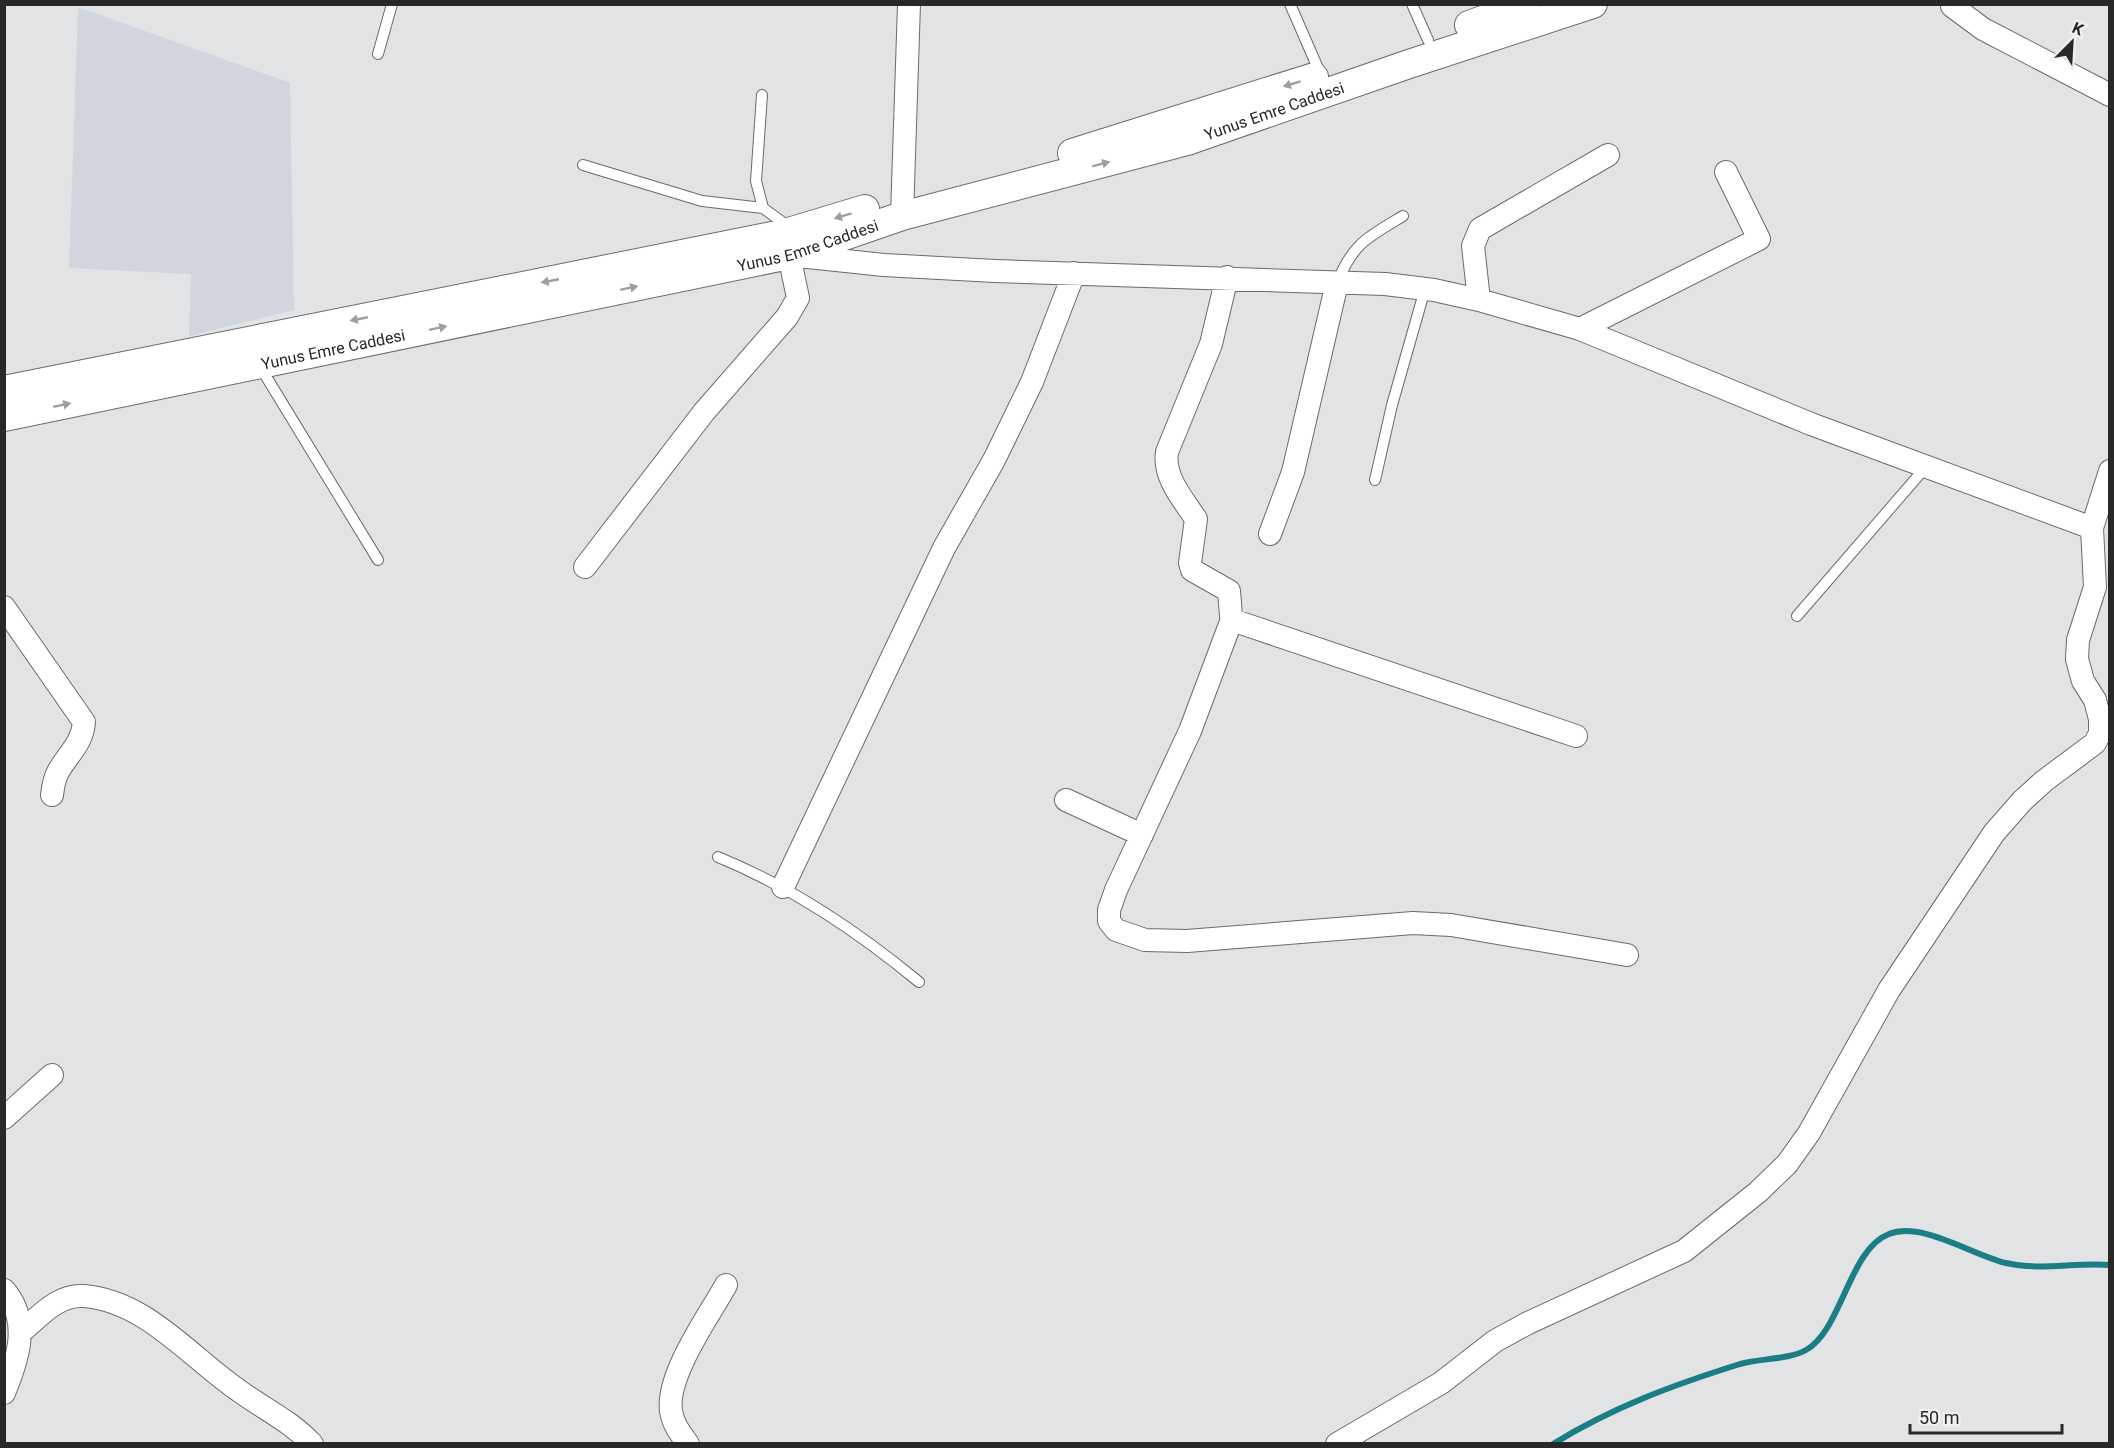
<svg xmlns="http://www.w3.org/2000/svg" width="2114" height="1448" font-family="Roboto,sans-serif">
  <style>
    .built { fill: #d1d6de }
    .lines { fill: none; stroke-linecap: round; stroke-linejoin: round }
    .stream { stroke: #1b7d86; stroke-width: 6 }
    .service-casing { stroke: #6a6b6d; stroke-width: 12 }
    .minor-casing { stroke: #6a6b6d; stroke-width: 24 }
    .tertiary-casing { stroke: #6a6b6d; stroke-width: 30 }
    .service { stroke: #fff; stroke-width: 10 }
    .minor { stroke: #fff; stroke-width: 22 }
    .tertiary { stroke: #fff; stroke-width: 28 }
    .oneway { fill: #9e9e9f }
    .labels { text-anchor: middle; dominant-baseline: central; stroke-width: 6; stroke-linejoin: round; paint-order: stroke }
    .street-label { font-size: 16px; fill: #282829; stroke: #eff0f2 }
  </style>
  <rect width="100%" height="100%" fill="#e2e3e5"/>
  <path class="built" d="M78,7L290,83L294,310L189,336L191,274L69,268Z"/>
  <g class="lines">
    <path class="stream" d="M1553,1444C1613,1407 1673,1385 1740,1364C1761,1358 1788,1360 1806,1350C1842,1330 1849,1249 1889,1234C1922,1221 1972,1255 2006,1263C2040,1271 2075,1262 2110,1265"/>
    <g class="service-casing">
      <path id="service" d="M1290,4L1321,75
        M1412,4L1428,40
        M378,54L392,4
        M762,95L756,181L763,208
        M583,165L702,201L763,208L792,229
        M1337,283C1353,243 1368,237 1403,216
        M259,365L378,560
        M1375,480L1392,405L1425,289
        M1797,616L1925,468
        M718,857C793,888 857,931 919,982"/>
    </g>
    <g class="minor-casing">
      <path id="minor" d="M1952,6L1983,29L2110,95
        M902,216L909,4
        M1227,277L1211,344L1167,452C1163,477 1183,499 1196,519L1190,563L1192,570L1229,591L1231,616L1235,621L1576,736
        M1479,300L1473,246L1480,229L1608,155
        M1580,329L1759,239L1726,172
        M1270,534L1293,472L1337,283
        M585,567L704,412L787,317L798,298L789,255L884,265L995,271L1385,284L1434,290L1479,300L1580,329L1811,424L2092,528
        M4,607L84,722C83,743 67,755 58,772C54,779 53,787 52,795
        M1232,619L1190,731L1116,890L1109,910V921L1116,930L1145,940L1187,941L1413,923L1451,925L1627,955
        M1066,800L1142,835
        M783,887L944,548L994,460L1032,382L1074,273
        M4,1118L52,1075
        M4,1290C31,1321 18,1359 4,1393
        M22,1331C40,1316 58,1294 84,1296C146,1301 190,1357 238,1390C262,1408 291,1421 312,1444
        M688,1444C680,1433 673,1424 671,1411C666,1375 709,1316 726,1285
        M1337,1444L1441,1383L1495,1341L1528,1323L1684,1251L1758,1192L1787,1164L1809,1133L1889,990L1994,833L2022,801L2044,781L2095,743L2100,733V719L2095,700L2083,681L2077,659L2078,640L2095,587L2092,528L2110,471"/>
    </g>
    <g class="tertiary-casing">
      <g id="tertiary">
        <path d="M1469,25L1526,4"/>
        <path d="M1072,153L1314,77"/>
        <path d="M4,390L782,234L865,209"/>
        <path id="s1" d="M4,417L789,255L902,216L1187,141L1409,64L1593,4"/>
      </g>
    </g>
    <use href="#service" class="service"/>
    <use href="#minor" class="minor"/>
    <use href="#tertiary" class="tertiary"/>
  </g>
  <defs><path id="oneway-solid" d="M-6-.8H1V-3.2L6.5 0L1 3.2V.8H-6Z" transform="scale(1.5)"/></defs>
  <g class="oneway">
    <use href="#oneway-solid" transform="translate(1292 84) rotate(163)"/>
    <use href="#oneway-solid" transform="translate(1101 164) rotate(-15)"/>
    <use href="#oneway-solid" transform="translate(843 216) rotate(163)"/>
    <use href="#oneway-solid" transform="translate(550 281) rotate(169)"/>
    <use href="#oneway-solid" transform="translate(629 288) rotate(-12)"/>
    <use href="#oneway-solid" transform="translate(359 319) rotate(169)"/>
    <use href="#oneway-solid" transform="translate(438 328) rotate(-12)"/>
    <use href="#oneway-solid" transform="translate(62 405) rotate(-12)"/>
  </g>
  <g class="labels">
    <g class="street-label">
      <text stroke="none"><textPath href="#s1" startOffset="1308">Yunus Emre Caddesi</textPath></text>
      <text stroke="none"><textPath href="#s1" startOffset="822">Yunus Emre Caddesi</textPath></text>
      <text stroke="none"><textPath href="#s1" startOffset="336">Yunus Emre Caddesi</textPath></text>
    </g>
  </g>
  <rect width="2114" height="1448" fill="none" stroke="#282829" stroke-width="12"/>
  <g transform="translate(2072 42) rotate(24)" stroke="#eff0f2" stroke-width="4.5" paint-order="stroke">
  <path d="M0-4.5L10 22L0 15L-10 22Z" fill="#282829"/>
  <text y="-9" font-size="16" font-weight="bold" text-anchor="middle" fill="#282829">K</text>
  </g>
  <path d="M1910 1424v9h152v-9" fill="none" stroke="#282829" stroke-width="3"/>
  <text x="1919" y="1424" font-size="18" fill="#282829" stroke="#eff0f2" stroke-width="4.5" paint-order="stroke">50 m</text>
</svg>
